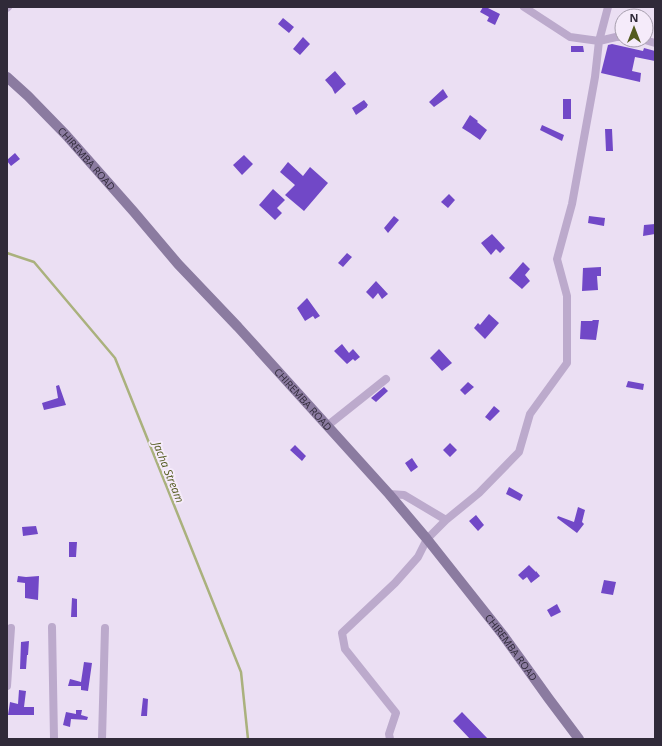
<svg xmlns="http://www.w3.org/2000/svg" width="662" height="746" font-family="'Open Sans',sans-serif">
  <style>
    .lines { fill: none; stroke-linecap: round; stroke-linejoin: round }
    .stream { stroke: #aab17d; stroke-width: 2.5 }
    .building { fill: #7148c7 }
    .street { stroke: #bcaacc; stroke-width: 8 }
    .secondary { stroke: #8b7ba0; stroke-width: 10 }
    .labels { text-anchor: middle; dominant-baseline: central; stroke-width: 4; stroke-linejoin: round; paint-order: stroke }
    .street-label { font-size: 10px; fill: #302a39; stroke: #f5ebfa }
    .water-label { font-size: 11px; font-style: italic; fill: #535b1e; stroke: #f5ebfa }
  </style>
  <rect width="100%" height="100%" fill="#ebdff3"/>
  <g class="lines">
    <path class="stream" d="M7,253L34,262L115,358L241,672L248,739"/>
  </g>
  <path class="building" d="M483,7H486L500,14L495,25L487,21L489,17L480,12Z
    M283,18L294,27L289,33L278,24Z
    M303,37L310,44L300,55L293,49Z
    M612,44L643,51L644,48L655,51V61L635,57L632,71L641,73L640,82L601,73L608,45Z
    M571,46H583L584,52H571Z
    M335,71L346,84L335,94L332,88L325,80Z
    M443,89L448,97L434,107L429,102Z
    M563,99H571V119H563Z
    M364,100L368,105L367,106V107L356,115L352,108Z
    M470,115L478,121L477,122L487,130L480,140L470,133L462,128Z
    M542,125L564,135L562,141L540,130Z
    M605,129H612L613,151H606Z
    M15,153L20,159L11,166L7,161V160Z
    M244,155L253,164L242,175L233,165Z
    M288,162L303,176L310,167L328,183L304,211L285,195L295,185L280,172Z
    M273,189L285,200L277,208L282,213L275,220L259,205Z
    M449,194L455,200L448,208L441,202Z
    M394,216L399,220L388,233L384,228Z
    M589,216L605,218L604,226L588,223Z
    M655,224V234L643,236L644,225Z
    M492,234L505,248L500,253L496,249L491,255L481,243Z
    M347,253L352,257L343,267L338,263Z
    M523,262L530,269L525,275L530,281L522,289L509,278Z
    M601,267V276H597L598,290L582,291L583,268Z
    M376,281L388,294L382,299L378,293L373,299L366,292Z
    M307,298L320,316L315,319L313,316L305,321L297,308Z
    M489,314L499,323L485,339L474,328L478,323L480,325Z
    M593,320H599L596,340L580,339L581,321H592Z
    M342,344L349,353L353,349L360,357L355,361L353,359L347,364L334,351Z
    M439,349L452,363L442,371L430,358Z
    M628,381L644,384L643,390L626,387Z
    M468,382L474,387L465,395L460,390Z
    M59,385L66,405L44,410L42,403L58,398L56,386Z
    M384,387L388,391L376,402L371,398Z
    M494,406L500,411L490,421L485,417Z
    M450,443L457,450L450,457L443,450Z
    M295,445L306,456L302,461L290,450Z
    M412,458L418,467L411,472L405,463Z
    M509,487L523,495L520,501L506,494Z
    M578,507L585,510L582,522L584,524L577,533L557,518L558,516L574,522Z
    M476,515L484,525L478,531L469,521Z
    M36,526L38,534L23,536L22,527Z
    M69,542H77L76,557H69Z
    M529,565L536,572V571L540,576L531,583L527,577L523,580L518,575Z
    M18,576L26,577L39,576L38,600L25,598V583L17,582Z
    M604,580L616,582L613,595L601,593Z
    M72,598L77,599V617H71Z
    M557,604L561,612L551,617L547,610Z
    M29,641L28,655H27L26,669H20L21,642Z
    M84,662L92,663L88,691L81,690V686H68L70,679L81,682Z
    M19,690L26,691L24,707H34V715H8L10,702L18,704Z
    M143,698L148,699L147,716H141Z
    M76,710H82L81,715L88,717L87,720L71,719L70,727L63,725L66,712L76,714Z
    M462,712L488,739H470L453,721Z"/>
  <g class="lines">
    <path class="street" d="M524,7L570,37L599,41L616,37H622
      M7,8L8,7
      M645,40L655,43
      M327,426L386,379
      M389,494L404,495L446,520L479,493L519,452L530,414L567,363V296L557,259L572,204L595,77L599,41L608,7
      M52,627L54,739
      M7,686L11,628
      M102,739L105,628
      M390,739L389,734L396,713L345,649L342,633L395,583L418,557L427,539L446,520"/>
    <path class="secondary" id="s1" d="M7,77L28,96L66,135L134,212L178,264L238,327L389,494L427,539L503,635L521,660L549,699L579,739"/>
  </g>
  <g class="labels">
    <g class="street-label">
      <text stroke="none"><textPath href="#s1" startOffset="114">CHIREMBA ROAD</textPath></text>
      <text stroke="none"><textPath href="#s1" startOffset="438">CHIREMBA ROAD</textPath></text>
      <text stroke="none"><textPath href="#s1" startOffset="762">CHIREMBA ROAD</textPath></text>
    </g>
    <g class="water-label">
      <text transform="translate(169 472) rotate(68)">Jacha Stream</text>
    </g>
  </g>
  <rect width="662" height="746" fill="none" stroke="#302a39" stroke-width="16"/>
  <g transform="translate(634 28)"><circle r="19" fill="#f5ebfa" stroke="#a69ead"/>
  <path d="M0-3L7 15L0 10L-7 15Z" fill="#535b1e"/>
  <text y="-6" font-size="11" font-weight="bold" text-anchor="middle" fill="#302a39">N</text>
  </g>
</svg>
